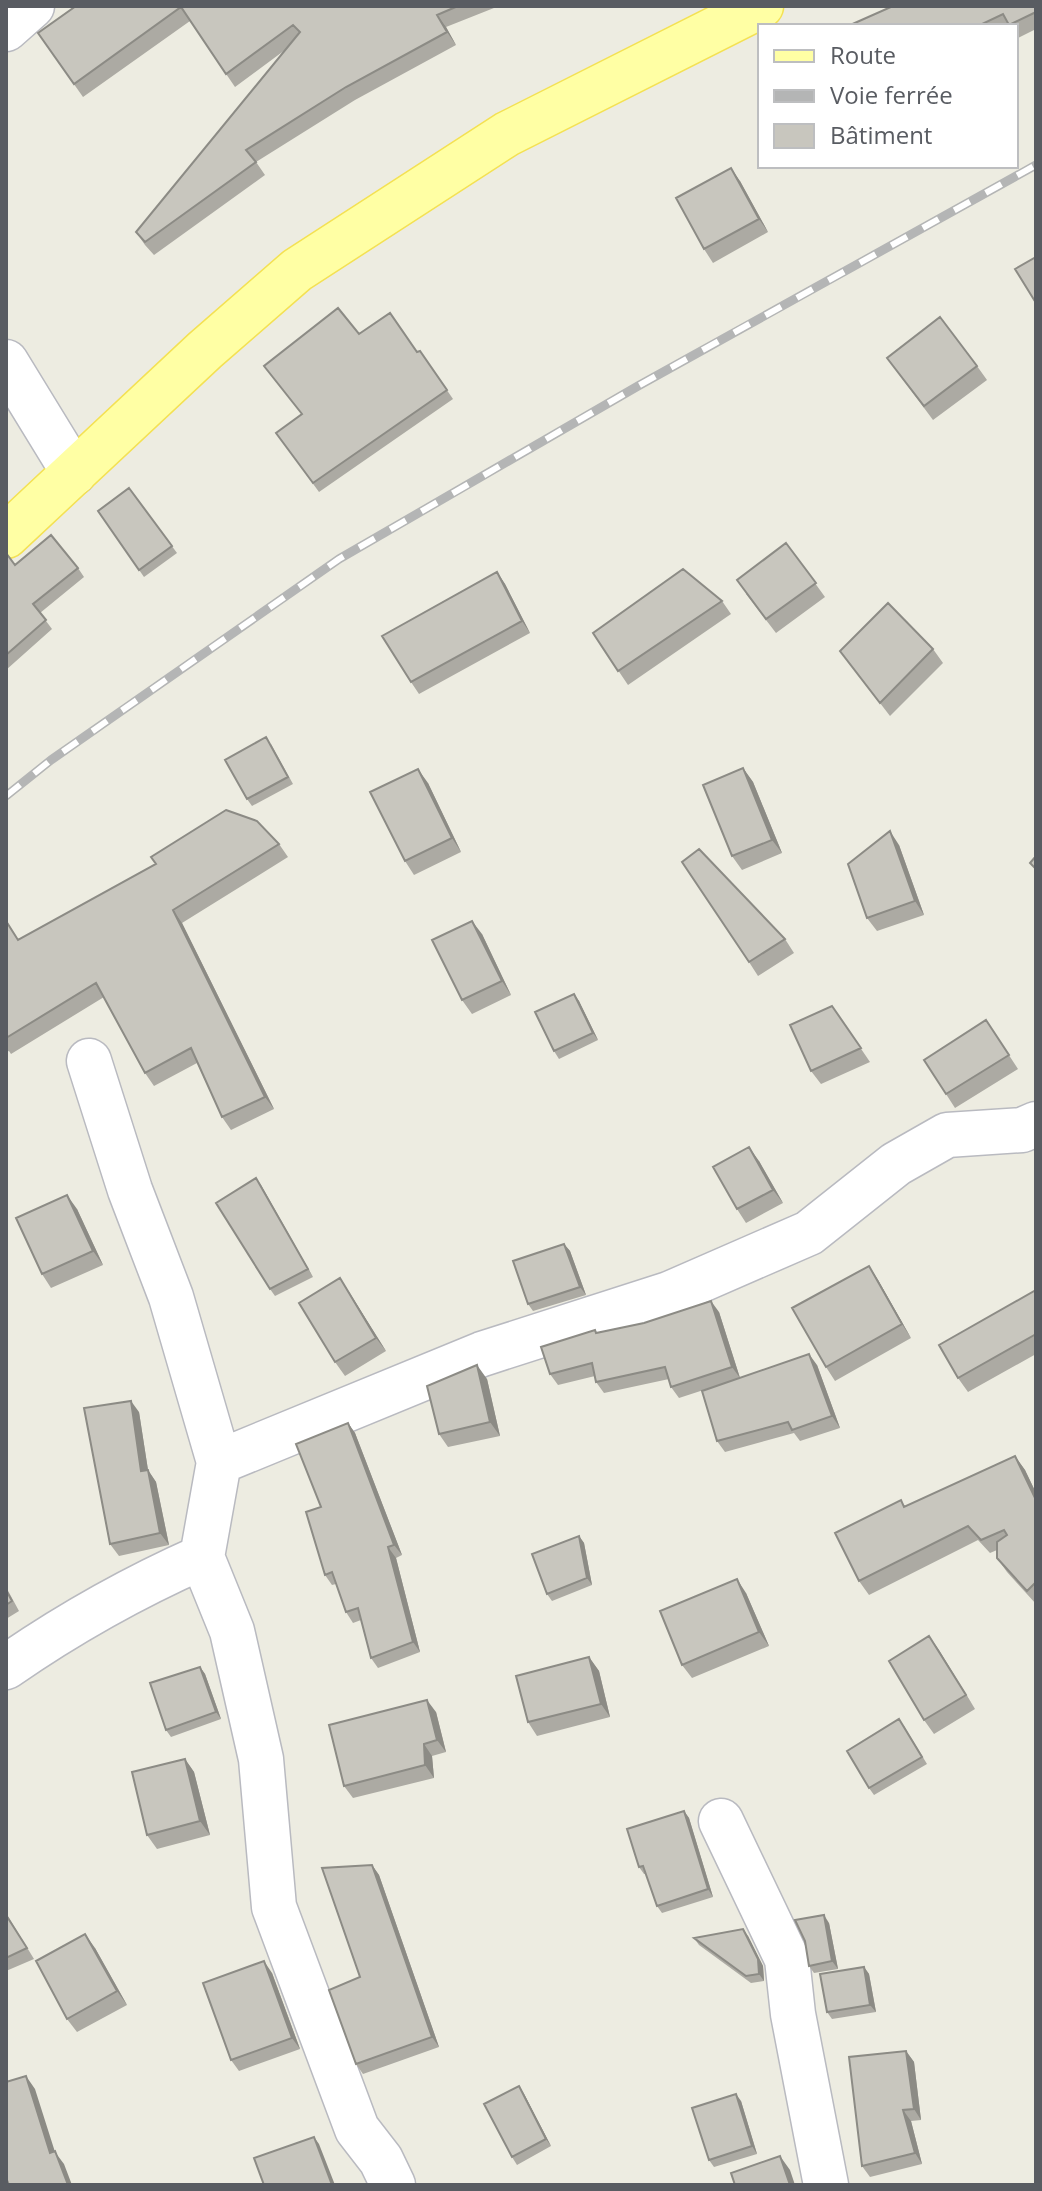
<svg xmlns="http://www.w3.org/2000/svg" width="1042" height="2191" font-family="'Open Sans',sans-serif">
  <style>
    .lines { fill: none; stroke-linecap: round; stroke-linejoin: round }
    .minor-casing { stroke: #b9bac0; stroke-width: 47 }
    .major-casing { stroke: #f4e153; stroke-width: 47 }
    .minor { stroke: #fff; stroke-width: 44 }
    .major { stroke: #ffffa4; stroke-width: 44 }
    .rail-casing { stroke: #b4b5b5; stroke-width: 9 }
    .rail { stroke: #fff; stroke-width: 6; stroke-dasharray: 18; stroke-linecap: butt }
    .wall { fill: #acaaa3 }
    .shaded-wall { fill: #8c8b85 }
    .building { fill: #c8c6be; stroke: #8c8b85; stroke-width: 2 }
  </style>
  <rect width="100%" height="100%" fill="#edece1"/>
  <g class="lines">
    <g class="minor-casing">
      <path id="minor" d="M6,29L32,6
        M6,362L74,473
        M89,1061L130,1190L171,1297L219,1462L202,1557L232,1631L261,1759L274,1907L357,2129L381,2160L393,2185
        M219,1462L482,1354L669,1294L809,1233L896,1164L947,1135L1022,1130L1036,1124
        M6,1667C68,1624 132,1588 202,1557
        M721,1821L787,1959L793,2014L826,2185"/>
    </g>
    <g class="major-casing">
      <path id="major" d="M6,536L205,350L297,270L507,134L761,6"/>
    </g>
    <use href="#minor" class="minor"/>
    <use href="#major" class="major"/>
    <g class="rail-casing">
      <path id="rail" d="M6,796L51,760L339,559L638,386L1036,165"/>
    </g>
    <use href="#rail" class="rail"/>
  </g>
  <path class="wall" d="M76,6H499L446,27L456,45L355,100L256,162L265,175L154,255L145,245L136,232L285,50L235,87L190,21L83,97L38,33Z
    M1036,6V29L1018,38L1016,35V26H848Z
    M740,181L768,232L713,263L704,249Z
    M359,334L417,352L420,351L453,399L319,492L276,433L301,414Z
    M887,358L977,366L987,380L933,420Z
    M129,488L177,553L144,577L98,511Z
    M786,543L825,597L776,633L746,594Z
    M6,553L15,565L78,568L84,577L40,613L52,629L6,670Z
    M497,572L505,584L530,633L419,694L411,682Z
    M722,601L731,614L628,685L593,633Z
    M933,649L943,663L890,716L840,651Z
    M271,744L293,784L252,806L247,799Z
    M743,768L753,782L782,853L742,870L732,856Z
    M428,783L461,852L414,875L405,861Z
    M279,844L288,857L182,923L274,1109L231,1130L222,1117L197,1063L154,1086L145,1073L104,997L11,1054L9,1051L6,1052V920L18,940Z
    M899,845L924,915L877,931L867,918Z
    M482,934L511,995L472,1014L462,1000Z
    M785,939L794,953L758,976L749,962Z
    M574,994L579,1001L598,1040L559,1059L554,1051Z
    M832,1006L870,1062L821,1084L811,1071Z
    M986,1020L1018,1069L955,1108L946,1094Z
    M759,1161L783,1203L746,1223L737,1209Z
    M256,1178L313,1277L275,1296L270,1289Z
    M77,1209L103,1265L51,1288L42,1274Z
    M564,1244L570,1251L586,1295L533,1311L528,1304Z
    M869,1266L878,1280L911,1338L835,1381L826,1367Z
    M1036,1290V1354L968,1392L958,1378Z
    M349,1292L386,1351L345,1376L335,1362Z
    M719,1312L740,1378L817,1365L840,1428L800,1441L794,1433L725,1452L717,1441L725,1383L679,1398L671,1387L669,1379L604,1393L596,1382L595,1376L558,1385L550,1374L595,1330L597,1333Z
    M487,1379L500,1436L448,1447L439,1434Z
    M139,1412L148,1470L156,1482L169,1545L119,1556L110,1544Z
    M348,1423L355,1433L402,1555L396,1558L420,1652L378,1668L371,1658L361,1620L353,1623L346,1612L336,1584L332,1585L325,1575L321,1507Z
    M1015,1456L1025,1470L1036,1493V1604L1007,1572L997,1558V1550L990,1553L978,1540L869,1595L859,1581L905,1507Z
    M579,1536L584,1543L592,1585L552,1601L547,1594Z
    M6,1587L19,1611L6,1619Z
    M746,1593L769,1646L692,1678L682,1665Z
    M929,1636L975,1709L934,1734L924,1720Z
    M589,1657L599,1671L610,1717L537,1736L528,1722Z
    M200,1667L205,1674L221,1719L171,1737L166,1730Z
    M436,1712L446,1752L432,1756L434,1778L353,1798L344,1786Z
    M904,1726L927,1764L874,1795L869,1788Z
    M185,1759L194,1772L210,1835L157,1849L147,1835Z
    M684,1811L689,1818L713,1897L662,1913L657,1906L646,1874H644L639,1867Z
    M372,1865L379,1875L439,2047L363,2074L356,2064L360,1977Z
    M6,1913L34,1959L6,1971Z
    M829,1923L838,1969L814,1973L809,1966L805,1941Z
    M748,1936L763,1966L764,1981L751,1983L699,1945L694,1938Z
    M95,1948L127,2005L77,2032L67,2019Z
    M864,1967L869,1974L876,2012L832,2019L827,2012Z
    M272,1973L300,2049L239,2071L231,2060Z
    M906,2051L914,2062L921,2120L911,2121L922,2164L870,2177L862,2166Z
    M519,2086L524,2094L551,2146L517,2165L512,2157Z
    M741,2101L757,2154L714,2167L709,2160Z"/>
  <path class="shaded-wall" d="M437,15L446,27L456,45L447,32Z
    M731,168L740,181L768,232L759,219Z
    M497,572L505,584L530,633L522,621Z
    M743,768L753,782L782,853L772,840Z
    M418,769L428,783L461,852L452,838Z
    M890,831L899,845L924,915L915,901Z
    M173,910L182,923L274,1109L265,1097Z
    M472,921L482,934L511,995L502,981Z
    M574,994L579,1001L598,1040L593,1033Z
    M749,1147L759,1161L783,1203L773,1190Z
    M256,1178L261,1185L313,1277L308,1269Z
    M67,1195L77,1209L103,1265L93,1251Z
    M564,1244L570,1251L586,1295L580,1287Z
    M869,1266L878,1280L911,1338L902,1324Z
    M340,1278L349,1292L386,1351L376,1338Z
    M711,1301L719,1312L740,1378L732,1367Z
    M809,1354L817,1365L840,1428L832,1416Z
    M477,1365L487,1379L500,1436L490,1422Z
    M131,1401L139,1412L148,1470L156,1482L169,1545L160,1533L141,1471Z
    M348,1423L355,1433L402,1555L394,1545Z
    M1015,1456L1025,1470L1036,1493V1500Z
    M579,1536L584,1543L592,1585L587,1578Z
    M388,1547L396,1558L420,1652L413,1642Z
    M737,1579L746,1593L769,1646L759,1632Z
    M929,1636L939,1650L975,1709L966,1695Z
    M589,1657L599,1671L610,1717L601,1704Z
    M200,1667L205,1674L221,1719L216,1712Z
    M427,1700L436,1712L446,1752L437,1740Z
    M424,1744L432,1756L434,1778L425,1765Z
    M185,1759L194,1772L210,1835L200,1821Z
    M684,1811L689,1818L713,1897L708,1889Z
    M372,1865L379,1875L439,2047L432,2037Z
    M824,1915L829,1923L838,1969L832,1961Z
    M743,1929L748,1936L763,1966L764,1981L759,1974Z
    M85,1934L95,1948L127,2005L117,1991Z
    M264,1961L272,1973L300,2049L292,2038Z
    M864,1967L869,1974L876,2012L870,2005Z
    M906,2051L914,2062L921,2120L914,2109Z
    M26,2076L35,2089L55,2152L64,2164L72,2185H68L50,2153Z
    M519,2086L524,2094L551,2146L546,2139Z
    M736,2094L741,2101L757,2154L752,2146Z
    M903,2110L911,2121L922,2164L915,2153Z
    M314,2137L319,2144L335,2185H332Z
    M780,2156L790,2170L795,2185H790Z"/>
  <path class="building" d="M76,6H458L437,15L447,32L346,87L246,150L256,162L145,242L136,232L300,32L293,25L226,74L181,7L74,84L38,33Z
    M893,6H1036V12L1009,25L1003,14L978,26H848Z
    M731,168L759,219L704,249L676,198Z
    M1036,257V303L1015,269Z
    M338,308L359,334L390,313L417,352L420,351L447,390L313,483L276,433L302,414L264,366Z
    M940,317L977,366L924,406L887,358Z
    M129,488L172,546L139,570L98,511Z
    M51,535L78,568L33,604L46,620L6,655V553L15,565Z
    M786,543L816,583L766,619L737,580Z
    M683,569L722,601L618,671L593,633Z
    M497,572L522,621L411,682L382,636Z
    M888,603L933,649L880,703L840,651Z
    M266,737L288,777L247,799L225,760Z
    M743,768L772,840L732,856L703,785Z
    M418,769L452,838L405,861L370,792Z
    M226,810L257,821L279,844L173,910L265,1097L222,1117L191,1048L145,1073L96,983L6,1038V921L18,940L156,864L151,857Z
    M890,831L915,901L867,918L848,864Z
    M699,849L785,939L749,962L682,862Z
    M1036,856V869L1030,863Z
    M472,921L502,981L462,1000L432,940Z
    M574,994L593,1033L554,1051L535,1012Z
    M832,1006L861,1048L811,1071L790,1025Z
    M986,1020L1009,1055L946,1094L924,1060Z
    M749,1147L773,1190L737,1209L713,1167Z
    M256,1178L308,1269L270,1289L216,1203Z
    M67,1195L93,1251L42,1274L16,1218Z
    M564,1244L580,1287L528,1304L513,1261Z
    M869,1266L902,1324L826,1367L792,1308Z
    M340,1278L376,1338L335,1362L299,1303Z
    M1036,1290V1334L958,1378L939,1345Z
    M711,1301L732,1367L671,1387L665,1367L596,1382L592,1363L550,1374L541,1347L595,1330L596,1333L644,1323Z
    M809,1354L832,1416L792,1430L788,1422L717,1441L702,1391Z
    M477,1365L490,1422L439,1434L427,1386Z
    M131,1401L141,1471L148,1470L160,1533L110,1544L84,1408Z
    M348,1423L394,1545L388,1547L413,1642L371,1658L358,1608L346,1612L332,1572L325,1575L306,1512L321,1507L296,1444Z
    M1015,1456L1036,1500V1582L1027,1591L997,1558V1542L1007,1535L1004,1530L981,1540L968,1526L859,1581L835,1533L901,1500L904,1507Z
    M579,1536L587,1578L547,1594L532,1554Z
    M737,1579L759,1632L682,1665L660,1611Z
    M6,1590L12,1601L6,1605Z
    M929,1636L966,1695L924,1720L889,1661Z
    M589,1657L601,1704L528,1722L516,1676Z
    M200,1667L216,1712L166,1730L150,1683Z
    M427,1700L437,1740L424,1744L425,1765L344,1786L329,1725Z
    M899,1719L922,1757L869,1788L847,1751Z
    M185,1759L200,1821L147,1835L132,1772Z
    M684,1811L708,1889L657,1906L643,1866L639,1867L627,1829Z
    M372,1865L432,2037L356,2064L329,1990L360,1977L322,1868Z
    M6,1915L27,1948L6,1958Z
    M824,1915L832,1961L809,1966L805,1941L795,1920Z
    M743,1929L758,1959L759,1974L746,1976L694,1938Z
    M85,1934L117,1991L67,2019L36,1961Z
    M264,1961L292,2038L231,2060L203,1983Z
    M864,1967L870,2005L827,2012L820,1974Z
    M906,2051L914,2109L903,2110L915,2153L862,2166L849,2057Z
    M26,2076L50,2153L55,2151L68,2185H9L6,2178V2082Z
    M519,2086L546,2139L512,2157L484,2104Z
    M736,2094L752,2146L709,2160L692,2108Z
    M314,2137L332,2185H264L254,2158Z
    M780,2156L790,2185H735L731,2173Z"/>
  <rect width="1042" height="2191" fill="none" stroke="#595c62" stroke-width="16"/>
  <rect x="758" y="24" width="260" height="144" fill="#ffffff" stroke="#bdbec0" stroke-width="2"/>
  <rect x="774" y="50" width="40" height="12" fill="#ffffa4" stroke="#bdbec0" stroke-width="2"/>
  <text x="830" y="64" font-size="24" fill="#595c62">Route</text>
  <rect x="774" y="90" width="40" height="12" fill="#b4b5b5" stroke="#bdbec0" stroke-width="2"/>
  <text x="830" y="104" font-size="24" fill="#595c62">Voie ferrée</text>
  <rect x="774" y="124" width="40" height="24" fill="#c8c6be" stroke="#bdbec0" stroke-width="2"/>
  <text x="830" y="144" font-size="24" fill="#595c62">Bâtiment</text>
</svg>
